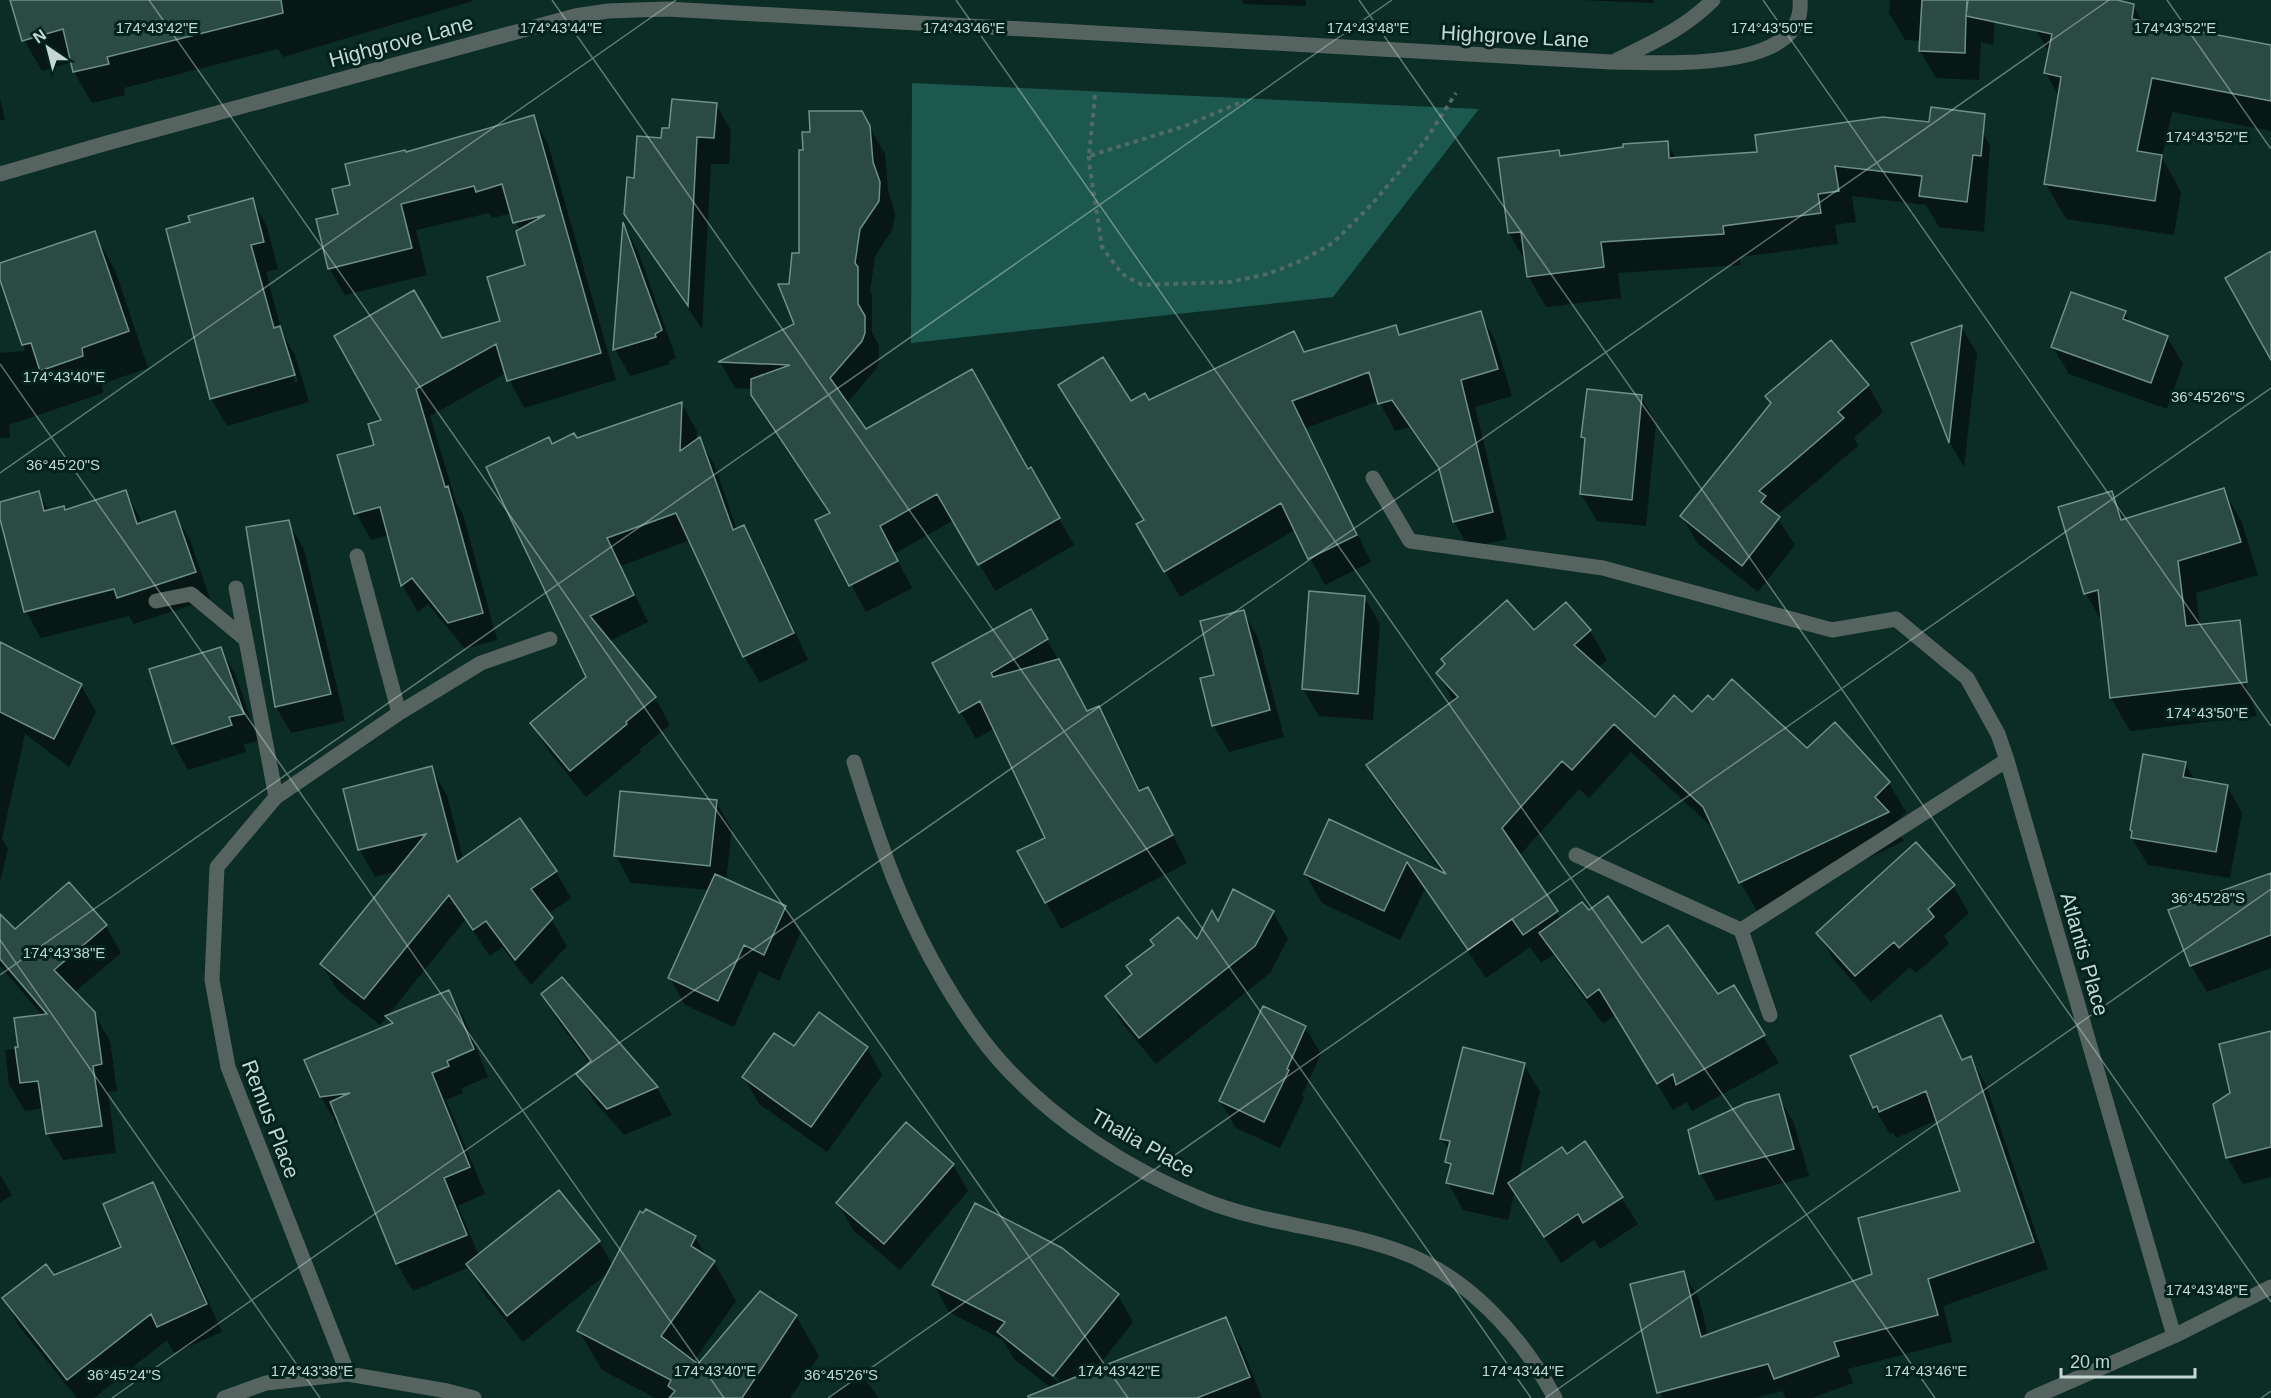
<svg xmlns="http://www.w3.org/2000/svg" width="2271" height="1398" font-family="Arial,sans-serif">
  <style>
    .green { fill: #1c584d }
    .shadow { fill: #0007; fill-rule: evenodd }
    .building { fill: #2b4a43; stroke: #6f9088; stroke-width: 1.5 }
    .lines { fill: none; stroke-linecap: round; stroke-linejoin: round }
    .path { stroke: #506b65; stroke-width: 4; stroke-dasharray: 4.5 4.5; stroke-linecap: butt }
    .minor { stroke: #566460; stroke-width: 15 }
    .ticks { fill: none; stroke: #c5d7d2; stroke-width: 1.5; stroke-opacity: 0.45 }
    .labels { text-anchor: middle; dominant-baseline: central; stroke-width: 6; stroke-linejoin: round; paint-order: stroke }
    .street-label { font-size: 21px; fill: #c5d7d2; stroke: #02221c }
    .ticks-label { font-size: 15px; text-anchor: middle; fill: #c5d7d2; stroke: #02221c; stroke-width: 6; stroke-linejoin: round; paint-order: stroke }
  </style>
  <rect width="100%" height="100%" fill="#0c2c26"/>
  <path class="green" d="M912,83L1479,109L1333,297L911,343Z"/>
  <path class="shadow" d="M12,0H473V1L283,57L278,49L124,88L125,95L92,103L74,72L72,62L42,71L24,40Z
    M1242,0H1306V6L1244,4Z
    M1579,0H1654V3Z
    M1890,0H1996L1993,45L1981,42L1979,80L1936,78L1920,51L1921,41L1905,40L1889,13Z
    M2042,0H2110L2133,5L2143,23L2271,46V131L2172,112L2162,158L2181,192L2174,235L2066,219L2046,184L2059,97L2046,73L2050,54L2036,30Z
    M0,99L5,119L0,121Z
    M716,104L731,131L729,164H711L702,329L642,241L626,214L663,140L671,129Z
    M861,112L885,154L888,190L895,213L893,228L875,257L870,291L872,295V333L879,345V361L877,368L846,404L865,431L1028,471L1030,469L1074,545L995,591L954,520L894,554L912,588L866,612L817,521L830,514L768,423L752,395V389L735,388L720,362L796,325L791,286L801,254L804,151L811,134Z
    M1971,114L1990,145L1984,232L1939,227L1926,205L1852,196L1856,222L1835,225L1838,244L1740,257L1741,265L1618,273L1621,298L1546,307L1528,276L1527,264L1509,233L1558,151L1561,158L1667,143L1676,159L1759,154L1931,124Z
    M533,117L548,144L616,380L524,408L506,373L430,416L456,502L463,514L497,640L465,649L428,604L418,612L403,586L389,535L371,540L356,513L383,420L441,340L502,322L527,266L520,231L512,213L492,218L489,213L416,230L427,275L345,295L329,268L339,215L351,186L406,153Z
    M252,200L267,227L278,269L266,272L282,333L295,355L309,402L227,426L211,399L167,230ZM285,346L289,351L298,382H295Z
    M625,227L638,251L676,358L669,361L670,364L630,376L615,349Z
    M94,233L115,270L148,368L102,384L103,393L9,425L10,438H0V353L25,351L0,276V265Z
    M1480,313L1495,340L1512,396L1475,407L1507,539L1469,548L1454,521L1443,475L1409,427L1395,431L1379,401L1306,428L1371,562L1325,585L1295,530L1180,597L1138,524L1145,521L1131,403L1149,402L1293,333L1305,353L1395,327L1401,336Z
    M2125,313L2131,324L2167,337L2183,364L2167,409L2069,374L2053,347Z
    M1961,327L1977,353L1964,467L1950,443L1913,344Z
    M1868,385L1883,412L1854,438L1858,446L1776,516L1795,545L1758,592L1697,543L1682,516L1772,405L1767,397Z
    M1641,396L1656,423L1646,526L1597,521L1581,494L1586,443L1583,437Z
    M682,404L697,431L696,441L699,439L715,466L737,530L743,527L759,554L808,660L760,683L744,656L690,540L621,566L648,622L609,641L655,698L670,725L640,749L641,752L586,797L548,750L532,723L588,677L552,445L577,440Z
    M2224,490L2242,523L2258,575L2196,593L2200,626L2235,657L2257,716L2130,731L2111,698L2103,623L2086,594L2060,508L2111,493L2127,520Z
    M126,492L143,524L174,513L190,540L210,599L134,624L129,616L41,638L26,611L0,513V503L39,493L49,511L66,512Z
    M288,522L304,549L345,721L291,733L276,707Z
    M1364,597L1380,624L1373,720L1319,716L1303,689Z
    M1243,611L1258,638L1284,737L1229,752L1213,725L1216,676Z
    M1590,631L1607,660L1598,668L1655,719L1692,714L1714,702L1807,750L1834,724L1889,783L1906,812L1894,824L1904,841L1757,911L1740,882L1716,831L1631,752L1589,798L1579,789L1519,856L1561,919L1588,913L1718,996L1733,987L1779,1063L1692,1111L1687,1102L1673,1110L1615,1015L1603,1024L1553,955L1541,963L1530,947L1486,978L1425,889L1400,940L1322,903L1305,874L1330,821L1444,875L1385,794L1368,765L1454,702L1438,673L1534,632Z
    M1046,638L1087,713L1098,708L1114,734L1141,792L1163,816L1187,863L1061,929L1019,852L1047,838L995,728L976,739L934,664Z
    M0,644L81,685L96,712L69,767L25,734L2,839L8,849L0,882Z
    M221,649L236,676L258,741L244,744L246,752L188,770L173,743Z
    M2185,763L2195,781L2227,786L2242,813L2230,878L2148,865L2132,838L2131,830Z
    M431,768L447,795L463,859L556,872L571,898L548,914L567,946L531,985L502,947L490,956L465,920L380,1025L338,991L322,965L397,871L375,877L360,850L345,790Z
    M716,802L732,829L726,881L785,907L800,934L779,981L759,971L734,1027L685,1005L670,978L709,890L631,883L616,856Z
    M2271,875V968L2207,992L2191,966L2170,911Z
    M1953,886L1969,913L1944,936L1949,944L1916,973L1910,967L1871,1002L1834,960L1818,933Z
    M1273,912L1288,939L1270,973L1156,1064L1122,1023L1107,996L1197,942L1218,924Z
    M0,916L15,931L106,926L121,953L74,993L94,1013L110,1041L117,1091L108,1092L116,1153L63,1160L47,1133L44,1108L25,1111L9,1084L5,1050L20,1048L43,1016L0,966Z
    M562,979L657,1088L672,1115L624,1135L594,1101L578,1074L590,1064L558,1021L543,995Z
    M449,992L464,1018L488,1077L462,1088L463,1093L446,1100L485,1194L458,1206L479,1256L599,1242L613,1266L695,1237L708,1259L714,1262L736,1301L693,1362L698,1366L796,1316L819,1356L790,1398H655L602,1370L579,1331L609,1272L523,1342L483,1292L469,1267L413,1291L397,1264L340,1123L337,1124L321,1097L392,1025L387,1017Z
    M1941,1017L1964,1061L1970,1058L1986,1085L2048,1269L1943,1306L1952,1342L1848,1369L1853,1383L1812,1398H1786L1782,1391L1754,1398H1662L1632,1286L1683,1272L1699,1299L1708,1336L1874,1275L1962,1192L1937,1120L1896,1138L1893,1132L1890,1134L1874,1107Z
    M1305,1027L1321,1054L1302,1095L1304,1098L1280,1148L1236,1128L1220,1101Z
    M2271,1033V1177L2243,1184L2227,1157L2232,1094Z
    M794,1048H867L882,1075L827,1152L759,1104L744,1077Z
    M1524,1065L1540,1092L1518,1178L1590,1148L1638,1224L1600,1249L1594,1240L1561,1263L1515,1192L1508,1220L1463,1210L1448,1183L1451,1170L1446,1162L1449,1151L1442,1139Z
    M1778,1096L1794,1123L1809,1176L1716,1201L1701,1174L1689,1131Z
    M953,1165L968,1191L900,1270L853,1230L838,1203Z
    M0,1174L12,1195L0,1203Z
    M152,1184L168,1211L222,1332L174,1353L167,1340L94,1398H77L19,1326L4,1299L123,1247Z
    M934,1285L1118,1295L1133,1322L1073,1398H1064L1014,1359L1003,1340L949,1312ZM1019,1348L1060,1380L1058,1382L1019,1351Z
    M1225,1319L1241,1346L1262,1398H1139Z
    M861,1375L879,1398H830Z"/>
  <path class="building" d="M10,0H281L283,13L107,57L109,64L73,72L63,29L22,41Z
    M1922,0H1967L1966,16L1968,0H2117L2134,4L2132,19L2271,45V101L2152,78L2137,151L2162,155L2155,201L2044,184L2061,77L2044,73L2052,34L1966,16L1965,53L1919,51Z
    M672,99L717,103L714,138L697,137L688,306L624,214L627,177L634,178L637,136L661,138L662,128H669Z
    M1931,107L1985,114L1981,156L1973,155L1967,202L1919,196L1922,176L1835,166L1839,191L1818,194L1821,213L1723,226L1724,234L1601,242L1604,267L1527,277L1521,232L1508,233L1498,158L1559,150L1560,156L1623,147V144L1668,141L1669,158L1757,152L1755,135L1883,117L1929,122Z
    M809,111H862L870,126L873,162L880,182L879,201L860,229L855,263L858,267V304L865,316V333L862,341L830,378L866,429L972,369L1028,469L1031,467L1060,518L978,565L937,494L880,526L898,561L849,586L815,520L830,513L751,395V379L790,365L718,362L794,324L778,284H789L792,253H799V150H803L802,132H810Z
    M534,115L601,353L507,381L496,344L416,389L445,487L448,486L483,613L448,623L412,578L401,586L380,507L354,514L337,455L374,445L368,424L381,420L334,336L414,290L442,338L500,321L487,277L525,265L516,231L545,215L513,223L502,184L476,192L474,186L401,204L412,248L328,269L316,219L338,214L332,189L350,185L345,164L405,150L406,152Z
    M253,198L264,242L251,245L274,328L280,326L295,375L210,399L166,229L190,222L188,216Z
    M623,222L662,330L655,334L656,337L613,350Z
    M95,231L129,331L82,348L83,356L40,371L31,343L22,345L0,280V263Z
    M2271,251V360L2225,278Z
    M2071,292L2126,311L2123,319L2168,336L2151,383L2051,347Z
    M1481,311L1498,369L1461,380L1493,512L1453,522L1439,468L1392,400L1378,404L1369,372L1292,401L1357,535L1308,559L1281,503L1164,572L1136,524L1144,520L1058,385L1103,357L1131,401L1145,393L1149,400L1294,331L1304,352L1396,325L1399,335Z
    M1962,325L1949,443L1911,343Z
    M1831,340L1869,385L1838,412L1844,418L1759,491L1766,496L1761,502L1780,517L1742,566L1680,516L1771,403L1765,396Z
    M1587,389L1642,395L1632,500L1580,494L1585,438L1581,437Z
    M682,402L680,451L700,437L733,530L744,525L794,633L743,657L676,513L607,538L634,595L590,616L656,697L626,722L627,724L570,771L530,723L586,677L486,467L549,437L552,444L574,433L577,438Z
    M2224,488L2241,542L2178,561L2186,626L2240,620L2247,682L2110,698L2098,590L2084,594L2058,507L2112,491L2121,520Z
    M126,490L137,524L175,511L196,572L117,598L114,589L24,612L0,519V502L39,491L44,511L64,506L65,510Z
    M289,520L331,694L275,707L246,527Z
    M1309,591L1365,596L1358,694L1302,689Z
    M1507,600L1534,630L1566,602L1591,630L1574,645L1655,717L1674,695L1692,712L1708,695L1713,700L1732,679L1807,748L1835,722L1890,782L1875,797L1889,812L1739,883L1703,807L1614,724L1572,770L1562,761L1502,828L1558,911L1523,935L1512,919L1468,950L1407,862L1384,911L1304,874L1329,819L1446,874L1366,765L1458,697L1436,673L1445,664L1441,659Z
    M1031,609L1048,639L991,673L993,677L1059,659L1087,711L1099,706L1139,791L1148,787L1173,835L1045,903L1017,851L1045,838L980,701L959,713L932,663Z
    M1244,610L1270,710L1212,726L1200,678L1214,675L1200,621Z
    M0,642L82,684L54,739L0,712Z
    M221,647L244,714L229,717L232,725L172,744L149,669Z
    M2143,754L2186,762L2183,777L2228,785L2216,852L2131,838L2132,831L2130,830Z
    M432,766L457,862L520,818L557,871L531,889L553,918L515,960L486,921L473,930L449,895L364,999L320,964L426,834L358,850L343,789Z
    M620,791L717,800L710,866L614,856Z
    M1916,842L1955,885L1928,909L1934,917L1899,948L1894,942L1855,976L1816,933Z
    M2271,873V935L2190,966L2168,910Z
    M715,874L786,906L764,955L744,945L718,1001L668,978Z
    M69,882L107,925L54,970L95,1012L102,1064L93,1066L102,1126L46,1134L38,1081L20,1083L15,1047H18L14,1018L47,1014L0,959V914L15,929Z
    M1233,889L1274,911L1255,946L1139,1038L1105,996L1132,974L1126,966L1154,945L1150,940L1178,917L1197,939L1212,910L1218,921Z
    M1608,896L1642,943L1668,925L1718,994L1734,985L1765,1035L1676,1085L1673,1074L1657,1084L1599,989L1587,998L1539,933L1582,902L1589,910Z
    M562,977L658,1087L607,1109L576,1074L591,1061L541,994Z
    M449,990L474,1049L447,1061L449,1066L432,1073L470,1167L444,1178L467,1235L396,1264L330,1102L350,1093L320,1097L304,1060L393,1023L385,1016Z
    M1263,1006L1306,1026L1287,1069L1289,1070L1264,1122L1219,1101Z
    M819,1012L868,1047L811,1127L742,1077L774,1033L794,1046Z
    M1941,1015L1962,1060L1971,1056L2034,1242L1928,1279L1938,1315L1834,1342L1839,1356L1774,1379L1768,1364L1657,1393L1630,1284L1684,1271L1701,1337L1872,1274L1858,1218L1960,1191L1926,1091L1879,1112L1877,1106L1873,1108L1850,1056Z
    M2271,1031V1147L2226,1158L2213,1104L2230,1093L2219,1044Z
    M1463,1047L1525,1063L1493,1194L1446,1183L1451,1164L1445,1162L1450,1141L1440,1139Z
    M1779,1094L1794,1149L1699,1174L1688,1130L1746,1103Z
    M906,1122L954,1164L884,1244L836,1203Z
    M1585,1141L1623,1197L1583,1223L1578,1214L1544,1237L1508,1183L1562,1147L1567,1154Z
    M153,1182L207,1304L157,1327L151,1314L67,1380L2,1298L46,1264L54,1275L121,1247L103,1204Z
    M559,1190L600,1241L507,1316L466,1264Z
    M975,1203L1062,1248L1119,1294L1053,1376L997,1332L1005,1322L932,1285Z
    M646,1209L696,1236L691,1246L715,1261L661,1336L698,1364L760,1291L797,1315L742,1398H669L675,1391L668,1386L671,1380L577,1331L640,1211L643,1213Z
    M1226,1317L1250,1377L1197,1398H1028V1396Z"/>
  <g class="lines">
    <path class="path" d="M1095,95L1089,156L1185,126L1244,101
      M1089,156V162L1102,247L1122,274L1142,285L1229,282L1268,274L1303,260L1334,242L1373,203L1425,141L1456,93"/>
    <path class="minor" d="M1617,60C1653,42 1684,29 1713,0
      M0,174L107,143L575,16L608,11L667,9L1611,62C1656,62 1807,75 1800,0
      M1373,478L1410,541L1603,568L1832,630L1896,619L1967,678L1998,734L2007,760L2174,1336
      M357,556L399,713
      M236,588L276,797
      M156,601L191,594L244,638
      M854,762C868,806 881,849 899,891C922,947 959,1014 999,1060C1054,1122 1129,1170 1206,1201C1267,1225 1334,1228 1396,1250C1466,1274 1521,1335 1555,1398
      M1576,855L1741,930L2007,760
      M1741,930L1770,1015
      M348,1374L228,1067L212,980L217,867L276,797L399,713L481,663L550,639
      M224,1398L266,1383L348,1374L447,1391L474,1398
      M2032,1398L2174,1336L2271,1287"/>
  </g>
  <path class="ticks" d="M149,0L1128,1398M552,0L1531,1398M956,0L1935,1398M1359,0L2271,1302M1763,0L2271,726M2167,0L2271,149M0,364L724,1398M0,473L676,0M0,940L320,1398M0,975L1392,0M112,1398L2109,0M828,1398L2271,388M1545,1398L2271,889M2261,1398L2271,1391"/>
  <g class="labels">
    <g class="street-label">
      <text transform="translate(1515 36) rotate(3)">Highgrove Lane</text>
      <text transform="translate(401 41) rotate(-15)">Highgrove Lane</text>
      <text transform="translate(2085 954) rotate(74)">Atlantis Place</text>
      <text transform="translate(271 1119) rotate(69)">Remus Place</text>
      <text transform="translate(1143 1143) rotate(30)">Thalia Place</text>
    </g>
  </g>
  <g class="ticks-label">
    <text x="1368" y="33">174°43'48"E</text>
    <text x="157" y="33">174°43'42"E</text>
    <text x="561" y="33">174°43'44"E</text>
    <text x="964" y="33">174°43'46"E</text>
    <text x="1772" y="33">174°43'50"E</text>
    <text x="2175" y="33">174°43'52"E</text>
    <text x="2207" y="142">174°43'52"E</text>
    <text x="64" y="382">174°43'40"E</text>
    <text x="2208" y="402">36°45'26"S</text>
    <text x="63" y="470">36°45'20"S</text>
    <text x="2207" y="718">174°43'50"E</text>
    <text x="2208" y="903">36°45'28"S</text>
    <text x="64" y="958">174°43'38"E</text>
    <text x="2207" y="1295">174°43'48"E</text>
    <text x="312" y="1376">174°43'38"E</text>
    <text x="715" y="1376">174°43'40"E</text>
    <text x="1119" y="1376">174°43'42"E</text>
    <text x="1523" y="1376">174°43'44"E</text>
    <text x="1926" y="1376">174°43'46"E</text>
    <text x="124" y="1380">36°45'24"S</text>
    <text x="841" y="1380">36°45'26"S</text>
  </g>
  <g transform="translate(48 48) rotate(325)" stroke="#02221c" stroke-width="4.5" paint-order="stroke">
  <path d="M0-4.5L10 22L0 15L-10 22Z" fill="#c5d7d2"/>
  <text y="-9" font-size="16" font-weight="bold" text-anchor="middle" fill="#c5d7d2">N</text>
  </g>
  <path d="M2061 1368v9h134v-9" fill="none" stroke="#c5d7d2" stroke-width="3"/>
  <text x="2070" y="1368" font-size="18" fill="#c5d7d2" stroke="#02221c" stroke-width="4.5" paint-order="stroke">20 m</text>
</svg>
